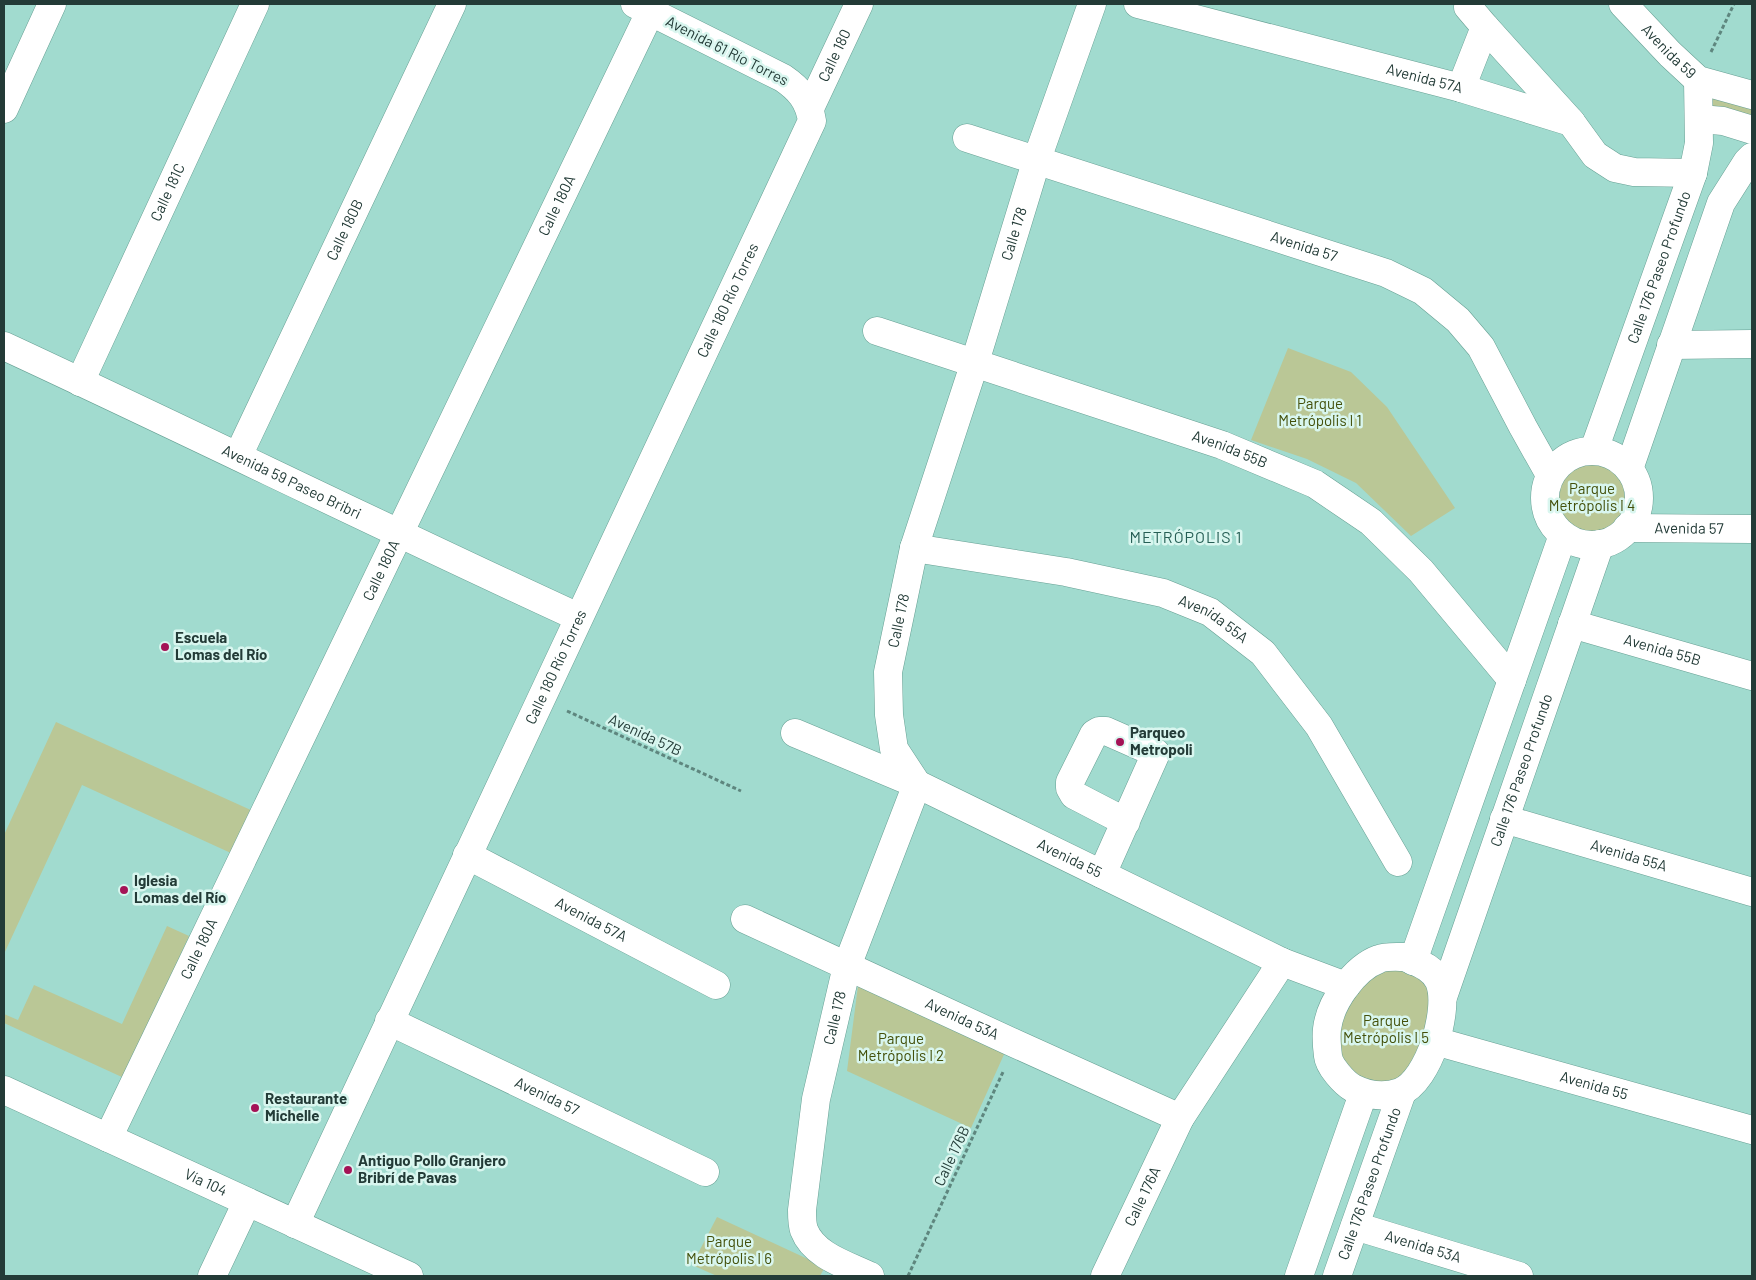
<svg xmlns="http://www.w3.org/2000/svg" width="1756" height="1280" viewBox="0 0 1756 1280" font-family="Barlow,sans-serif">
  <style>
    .green { fill: #bac796 }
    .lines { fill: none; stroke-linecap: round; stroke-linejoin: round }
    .minor-casing { stroke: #67a094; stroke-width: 29 }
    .major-casing { stroke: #67a094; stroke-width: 29 }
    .path { stroke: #5e867e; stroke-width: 3; stroke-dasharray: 4 2.5; stroke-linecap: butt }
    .minor { stroke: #fff; stroke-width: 28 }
    .major { stroke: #fff; stroke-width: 28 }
    .poi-dot { fill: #a41356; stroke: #d9f6ef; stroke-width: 2 }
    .labels { text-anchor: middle; stroke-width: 5; stroke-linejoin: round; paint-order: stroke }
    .street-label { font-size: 15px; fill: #233b37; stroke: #d9f6ef }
    .park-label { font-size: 15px; fill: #43500a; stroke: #d9f6ef }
    .poi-label { font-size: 15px; font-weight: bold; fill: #233b37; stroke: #d9f6ef; text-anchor: start }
    .neighbourhood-label { font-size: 16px; letter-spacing: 1px; fill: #265f55; stroke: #d9f6ef }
  </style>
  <rect width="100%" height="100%" fill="#a1dbcf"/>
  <!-- green -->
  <path class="green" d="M1708,90L1752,102V123L1710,110Z
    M1288,348L1351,372L1387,407L1455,508L1411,536L1356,483L1307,459L1251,440Z
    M1555 498a37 37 0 1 1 74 0a37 37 0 1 1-74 0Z
    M56,722L253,811L233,854L82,785L4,954V835Z
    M167,926L189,936L124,1078L4,1023V1014L18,1020L34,985L122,1024Z
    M1386,969C1414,969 1416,974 1434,994L1417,1067L1383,1086C1376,1084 1359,1080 1354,1076C1345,1068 1341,1055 1340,1044C1338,1011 1356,983 1386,969Z
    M859,978L1006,1050L971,1128L847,1071Z
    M717,1217L825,1267L820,1276H717L692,1265Z"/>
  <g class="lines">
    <!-- minor casing -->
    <g class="minor-casing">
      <g id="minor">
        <path id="s1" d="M1138,4L1461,88L1571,122L1595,155L1615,168L1634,172L1693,173"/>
        <path id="s2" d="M1623,4L1670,54L1698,80L1752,95"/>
        <path d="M1468,7L1485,27"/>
        <path d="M1461,88L1485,27L1571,122"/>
        <path id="s3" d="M810,108L859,4"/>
        <path d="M4,109L52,4"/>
        <path d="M1700,119L1723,121L1752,130"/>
        <path id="s4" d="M967,138L1386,273L1423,291L1458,320L1481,347L1523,427L1550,475"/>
        <path id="s5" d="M877,331L1222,445L1315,484L1371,522L1421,571L1512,680"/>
        <path d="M1671,345L1752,344"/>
        <path id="s6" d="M4,346C196,435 386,529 578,617"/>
        <path id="s7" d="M80,382L255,4"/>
        <path id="s8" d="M1594,450L1693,173L1699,143L1698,80"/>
        <circle cx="1592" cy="498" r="47"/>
        <path id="s9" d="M238,456L452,4"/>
        <path d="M1629,469L1721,203L1747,162L1752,157"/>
        <path id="s10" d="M1627,528L1752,529"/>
        <path id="s11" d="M914,548L1066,572L1163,593L1210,612L1263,653L1319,726L1398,862"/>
        <path id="s12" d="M1572,624L1752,676"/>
        <path id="s13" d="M795,733L917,784L1282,962L1346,986"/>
        <path id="s14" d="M1504,819L1752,892"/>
        <path id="s15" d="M467,855L716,985"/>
        <path d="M1102,874L1156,753L1106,731H1099L1094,734L1070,782V788L1074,795L1126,822"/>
        <path id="s16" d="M745,919L1016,1044L1180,1118"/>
        <path d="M1405,957C1418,963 1432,967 1439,981C1451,1008 1429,1081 1400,1092C1384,1098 1367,1095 1353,1088C1344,1083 1329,1066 1328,1056C1327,1048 1326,1038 1327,1029C1330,1003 1354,968 1379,959C1386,956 1397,957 1405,957Z"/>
        <path d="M1413,961L1563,535"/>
        <path id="s17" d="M1443,997L1600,544"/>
        <path id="s18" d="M389,1021L705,1172"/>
        <path id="s19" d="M1435,1041L1752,1130"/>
        <path id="s20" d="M108,1138L654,4"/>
        <path id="s21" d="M295,1224L812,121C809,100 799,89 783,78L635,4"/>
        <path id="s22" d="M1355,1226L1519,1276"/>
        <path d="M212,1276L247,1202"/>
        <path id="s23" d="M870,1276C847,1265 814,1256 804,1230C802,1224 802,1216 802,1210L816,1099L847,966L917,784L894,749L889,715L888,672L914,548L975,362L1037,159L1092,4"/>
        <path id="s24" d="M1105,1276L1180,1118L1282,962"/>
        <path d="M1299,1276L1363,1094"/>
        <path id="s25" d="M1337,1276L1402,1092"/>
      </g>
    </g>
    <!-- major casing -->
    <g class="major-casing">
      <g id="major">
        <path id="s26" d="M4,1090L409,1276"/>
      </g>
    </g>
    <!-- path -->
    <path class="path" d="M1711,52L1734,4
      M567,711L741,791
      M908,1276L1003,1072"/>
    <!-- minor -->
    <use href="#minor" class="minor"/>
    <!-- major -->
    <use href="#major" class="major"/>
  </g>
  <!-- markers -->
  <g class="poi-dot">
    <circle cx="165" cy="647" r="5"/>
    <circle cx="1120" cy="742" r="5"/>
    <circle cx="124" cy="890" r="5"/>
    <circle cx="255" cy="1108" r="5"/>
    <circle cx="348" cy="1170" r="5"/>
  </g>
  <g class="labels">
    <!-- street labels -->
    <g class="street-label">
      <text transform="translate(727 51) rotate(27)" y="5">Avenida 61 Río Torres</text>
      <text dy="5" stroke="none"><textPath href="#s2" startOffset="66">Avenida 59</textPath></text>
      <text dy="5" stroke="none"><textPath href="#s3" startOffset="58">Calle 180</textPath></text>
      <text dy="5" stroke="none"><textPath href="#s1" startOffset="296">Avenida 57A</textPath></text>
      <text dy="5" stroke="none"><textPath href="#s7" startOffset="209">Calle 181C</textPath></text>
      <text dy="5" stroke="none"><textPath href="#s20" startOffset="1035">Calle 180A</textPath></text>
      <text dy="5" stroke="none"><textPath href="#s9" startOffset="250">Calle 180B</textPath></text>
      <text dy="5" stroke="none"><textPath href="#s23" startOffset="1122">Calle 178</textPath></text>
      <text dy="5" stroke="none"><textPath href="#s4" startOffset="354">Avenida 57</textPath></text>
      <text dy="5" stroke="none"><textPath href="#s8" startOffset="194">Calle 176 Paseo Profundo</textPath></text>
      <text dy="5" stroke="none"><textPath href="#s21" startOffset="1020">Calle 180 Río Torres</textPath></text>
      <text dy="5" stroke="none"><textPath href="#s5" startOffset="372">Avenida 55B</textPath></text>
      <text dy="5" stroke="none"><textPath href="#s6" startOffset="318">Avenida 59 Paseo Bribri</textPath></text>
      <text dy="5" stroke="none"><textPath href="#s10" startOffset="62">Avenida 57</textPath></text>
      <text dy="5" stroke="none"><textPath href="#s20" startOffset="630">Calle 180A</textPath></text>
      <text dy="5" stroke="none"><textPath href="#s23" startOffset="718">Calle 178</textPath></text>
      <text dy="5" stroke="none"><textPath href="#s11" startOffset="310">Avenida 55A</textPath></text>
      <text dy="5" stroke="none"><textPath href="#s12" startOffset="94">Avenida 55B</textPath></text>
      <text dy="5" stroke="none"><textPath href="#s21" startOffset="615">Calle 180 Río Torres</textPath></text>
      <text transform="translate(645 735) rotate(25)" y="5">Avenida 57B</text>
      <text dy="5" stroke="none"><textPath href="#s17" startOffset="240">Calle 176 Paseo Profundo</textPath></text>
      <text dy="5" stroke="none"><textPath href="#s14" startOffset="130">Avenida 55A</textPath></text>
      <text dy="5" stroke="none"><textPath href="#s13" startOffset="302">Avenida 55</textPath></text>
      <text dy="5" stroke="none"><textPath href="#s15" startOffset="140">Avenida 57A</textPath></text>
      <text dy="5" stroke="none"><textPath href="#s20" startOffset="210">Calle 180A</textPath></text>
      <text dy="5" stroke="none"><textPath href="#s23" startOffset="298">Calle 178</textPath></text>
      <text dy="5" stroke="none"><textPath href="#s16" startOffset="239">Avenida 53A</textPath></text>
      <text dy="5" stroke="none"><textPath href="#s19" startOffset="165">Avenida 55</textPath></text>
      <text dy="5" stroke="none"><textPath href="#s18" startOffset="175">Avenida 57</textPath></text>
      <text transform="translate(952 1156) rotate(-65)" y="5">Calle 176B</text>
      <text dy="5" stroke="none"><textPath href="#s26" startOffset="222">Vía 104</textPath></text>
      <text dy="5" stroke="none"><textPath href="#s25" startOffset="98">Calle 176 Paseo Profundo</textPath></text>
      <text dy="5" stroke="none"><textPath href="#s24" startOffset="88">Calle 176A</textPath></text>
      <text dy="5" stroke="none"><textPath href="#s22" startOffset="71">Avenida 53A</textPath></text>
    </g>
    <!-- park labels -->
    <g class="park-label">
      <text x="1320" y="409">Parque<tspan x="1320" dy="17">Metrópolis I 1</tspan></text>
      <text x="1592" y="494">Parque<tspan x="1592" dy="17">Metrópolis I 4</tspan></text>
      <text x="1386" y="1026">Parque<tspan x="1386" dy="17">Metrópolis I 5</tspan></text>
      <text x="901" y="1044">Parque<tspan x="901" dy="17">Metrópolis I 2</tspan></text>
      <text x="729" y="1247">Parque<tspan x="729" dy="17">Metrópolis I 6</tspan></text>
    </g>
    <!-- poi labels -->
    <g class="poi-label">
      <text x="175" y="643">Escuela<tspan x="175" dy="17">Lomas del Río</tspan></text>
      <text x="1130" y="738">Parqueo<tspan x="1130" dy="17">Metropoli</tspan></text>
      <text x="134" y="886">Iglesia<tspan x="134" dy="17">Lomas del Río</tspan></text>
      <text x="265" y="1104">Restaurante<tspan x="265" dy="17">Michelle</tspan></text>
      <text x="358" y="1166">Antiguo Pollo Granjero<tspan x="358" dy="17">Bribrí de Pavas</tspan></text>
    </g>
    <!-- neighbourhood labels -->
    <g class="neighbourhood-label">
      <text x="1186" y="543">METRÓPOLIS 1</text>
    </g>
  </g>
  <!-- border -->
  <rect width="1756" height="1280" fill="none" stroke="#233b37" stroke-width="10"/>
</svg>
